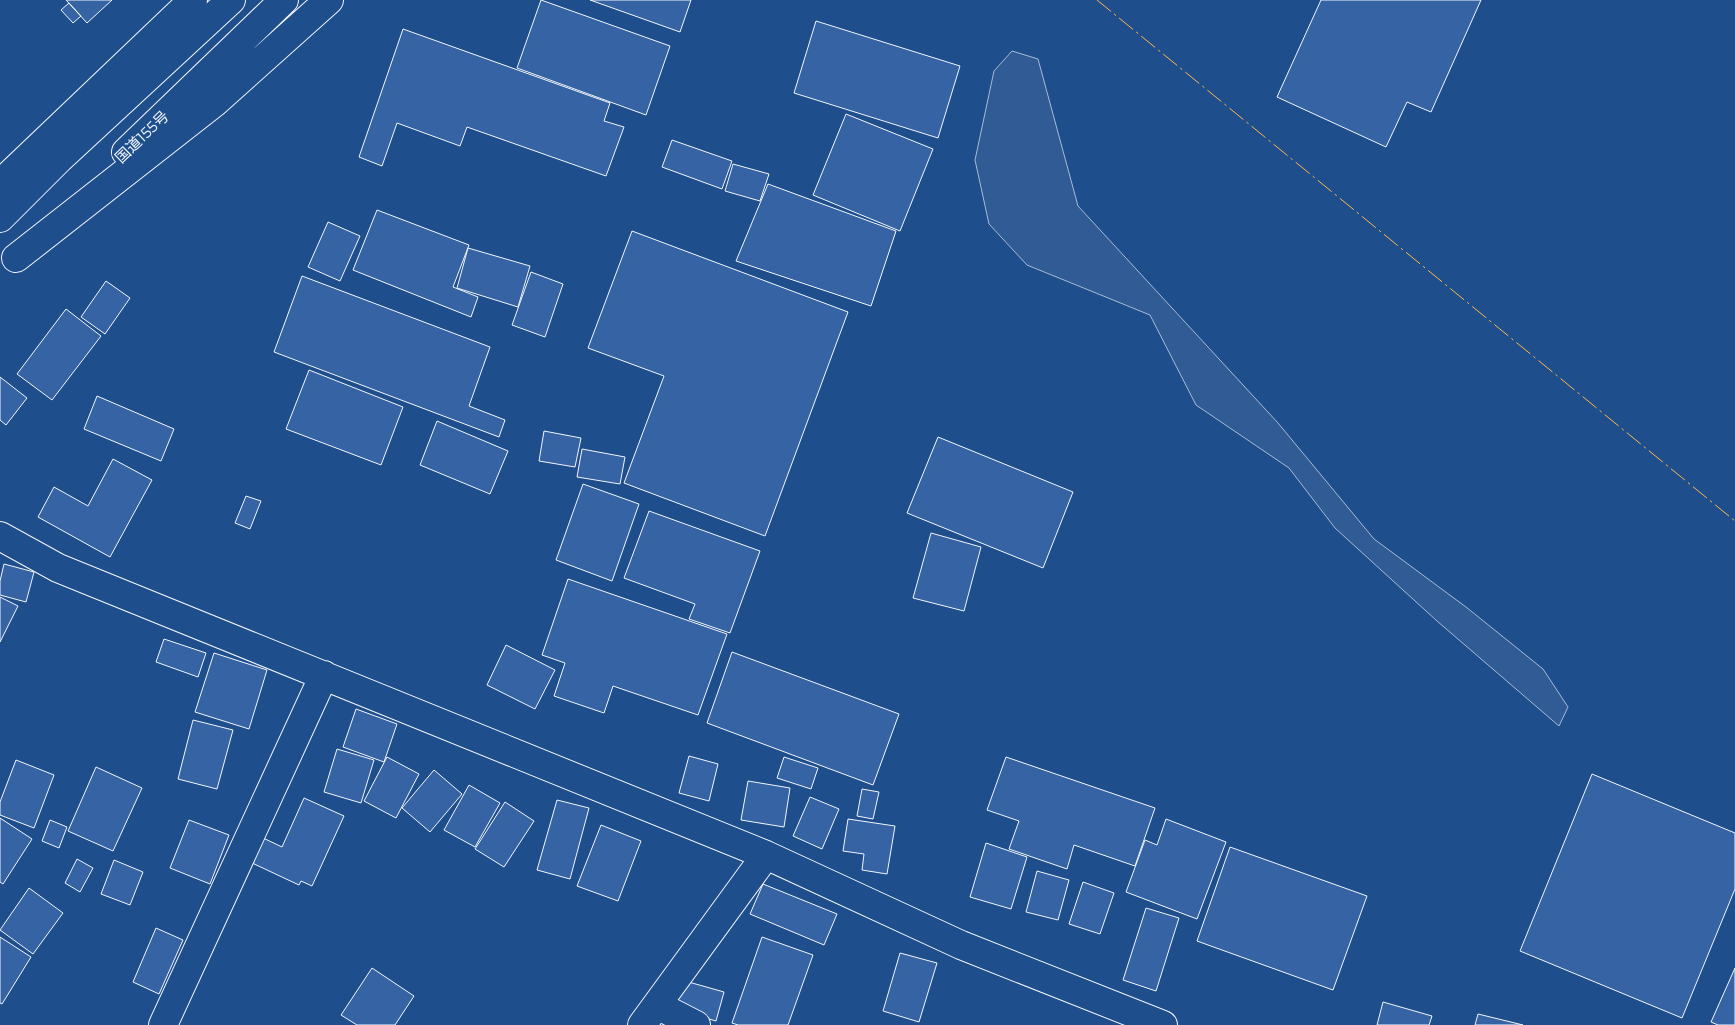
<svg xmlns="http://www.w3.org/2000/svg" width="1735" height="1025" viewBox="0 0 1735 1025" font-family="Montserrat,'Noto Sans JP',sans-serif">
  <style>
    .built { fill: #305b95; stroke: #a8bbd7 }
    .building { fill: #3563a3; stroke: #f2f6ff }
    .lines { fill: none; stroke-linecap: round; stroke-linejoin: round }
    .minor-casing { stroke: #f2f6ff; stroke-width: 30 }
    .highway-casing { stroke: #f2f6ff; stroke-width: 30 }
    .minor { stroke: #1f4e8c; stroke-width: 28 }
    .highway { stroke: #1f4e8c; stroke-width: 28 }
    .power { stroke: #ffb74d; stroke-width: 1; stroke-dasharray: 18 4 2.5 4; stroke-linecap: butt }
    .labels { text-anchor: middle; stroke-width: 4; stroke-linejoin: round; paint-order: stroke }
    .street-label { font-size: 15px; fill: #f2f6ff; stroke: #1f4e8c }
  </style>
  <rect width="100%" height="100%" fill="#1f4e8c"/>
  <!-- built -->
  <path class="built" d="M1012,51L1038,59L1078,206L1278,423L1374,539L1466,607L1543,669L1568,707L1559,726L1437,621L1335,528L1289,468L1196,405L1150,315L1027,265L989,224L975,160L994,71Z"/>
  <!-- building -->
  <path class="building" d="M66,0H112L87,23Z
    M541,0L670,46L646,115L517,68Z
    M590,0H691L680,32Z
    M1321,0H1481L1431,112L1407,102L1386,147L1277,97Z
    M69,3L81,16L73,23L61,10Z
    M816,21L960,66L938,138L794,93Z
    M403,29L610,103L604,121L624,127L606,176L467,127L460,146L397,123L382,166L359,157Z
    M846,114L933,149L900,231L813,195Z
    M672,140L732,161L722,189L662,167Z
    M733,164L769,174L760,201L725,191Z
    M768,184L896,231L871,306L736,261Z
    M377,210L469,245L453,287L478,297L471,317L353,270Z
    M328,222L360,236L340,281L308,267Z
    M632,231L848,312L765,536L624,483L664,376L588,348Z
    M468,248L530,266L518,307L457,288Z
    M531,272L563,284L545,337L512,325Z
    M302,276L490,347L469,406L505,420L499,437L274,352Z
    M106,281L130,298L105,334L81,317Z
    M66,309L101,336L52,400L17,374Z
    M309,370L403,407L381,465L286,429Z
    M0,377L27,398L6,425L0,420Z
    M97,396L174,429L161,461L84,429Z
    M437,421L508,451L490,494L420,465Z
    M544,431L581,438L575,467L539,461Z
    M938,437L1073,492L1043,568L907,513Z
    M582,449L625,457L620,484L577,477Z
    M113,459L152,480L110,557L38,517L54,487L88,506Z
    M583,484L639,504L612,581L556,560Z
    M246,496L261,501L250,529L235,523Z
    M649,511L760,551L730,633L689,619L695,604L624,578Z
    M931,533L981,547L964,611L913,598Z
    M4,564L34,572L26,602L0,595V581Z
    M568,579L727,634L698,715L613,686L604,713L554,696L565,663L542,655Z
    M0,597L18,606L0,642Z
    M164,639L206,653L198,677L156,662Z
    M506,645L555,670L535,709L487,685Z
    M732,652L899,714L873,785L707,723Z
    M214,653L267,670L249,729L195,712Z
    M356,709L397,724L384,762L343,747Z
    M193,720L233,730L217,789L178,779Z
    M337,749L374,760L361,803L324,792Z
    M689,756L718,764L709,801L679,793Z
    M387,757L419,774L396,818L364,801Z
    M784,757L818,768L811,789L777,778Z
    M1006,757L1155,808L1135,866L1074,845L1067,869L1009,849L1019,821L987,810Z
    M16,760L54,775L34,828L0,815V802Z
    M96,767L142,788L113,851L68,831Z
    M434,770L462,794L430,832L402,808Z
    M1592,774L1735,833V889L1682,1018L1520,951Z
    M748,781L790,788L784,827L741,820Z
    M469,785L500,803L475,847L444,830Z
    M862,789L879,792L873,819L857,816Z
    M810,797L839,809L822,849L793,836Z
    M304,798L344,816L312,886L301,881L299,885L250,862L261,837L282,847Z
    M557,800L589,808L570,879L537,870Z
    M505,802L534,821L504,867L475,849Z
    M0,818L32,839L3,884L0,882Z
    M848,819L895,826L887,874L862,870L864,854L843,851Z
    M1166,819L1226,842L1197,919L1126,892L1145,840L1157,845Z
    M50,820L67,827L59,848L42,841Z
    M189,820L229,835L210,884L170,868Z
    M601,825L641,841L618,901L577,886Z
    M986,843L1027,857L1011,909L970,897Z
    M1230,847L1367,896L1333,990L1197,941Z
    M77,859L93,868L80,892L65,883Z
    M114,860L143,872L130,905L101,894Z
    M1037,871L1069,880L1058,920L1026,912Z
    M1083,882L1114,893L1100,934L1069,924Z
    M763,884L837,914L824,945L750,914Z
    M29,888L63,913L33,954L0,930Z
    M1146,908L1179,918L1156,991L1123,980Z
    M156,928L183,940L159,994L133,982Z
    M0,937L31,957L2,1004L0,1003Z
    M762,937L813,955L788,1025H738L732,1023Z
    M900,953L937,963L919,1022L883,1011Z
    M372,968L414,996L395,1025H357L341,1015Z
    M1735,968V1025H1718L1711,1022Z
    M678,979L724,992L716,1021L670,1008Z
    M1383,1002L1432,1016L1429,1025H1377Z
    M1478,1014L1523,1025H1475Z"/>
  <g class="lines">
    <!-- minor casing -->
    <g class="minor-casing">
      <path id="minor" d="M0,536L58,568L766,855L961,945L1163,1025
        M657,1005L696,1025
        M163,1025L324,675
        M642,1025L766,855"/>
    </g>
    <!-- highway casing -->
    <g class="highway-casing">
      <path id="highway" d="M126,152L284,0
        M0,184L193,0
        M0,218L59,159L231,0
        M16,258L214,103L329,0"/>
    </g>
    <!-- minor -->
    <use href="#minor" class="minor"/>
    <!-- highway -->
    <use href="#highway" class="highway"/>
    <!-- power -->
    <path class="power" d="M1097,0L1735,521"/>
  </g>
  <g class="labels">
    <!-- street labels -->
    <g class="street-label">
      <text transform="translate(142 137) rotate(-44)" y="5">国道155号</text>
    </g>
  </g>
</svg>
